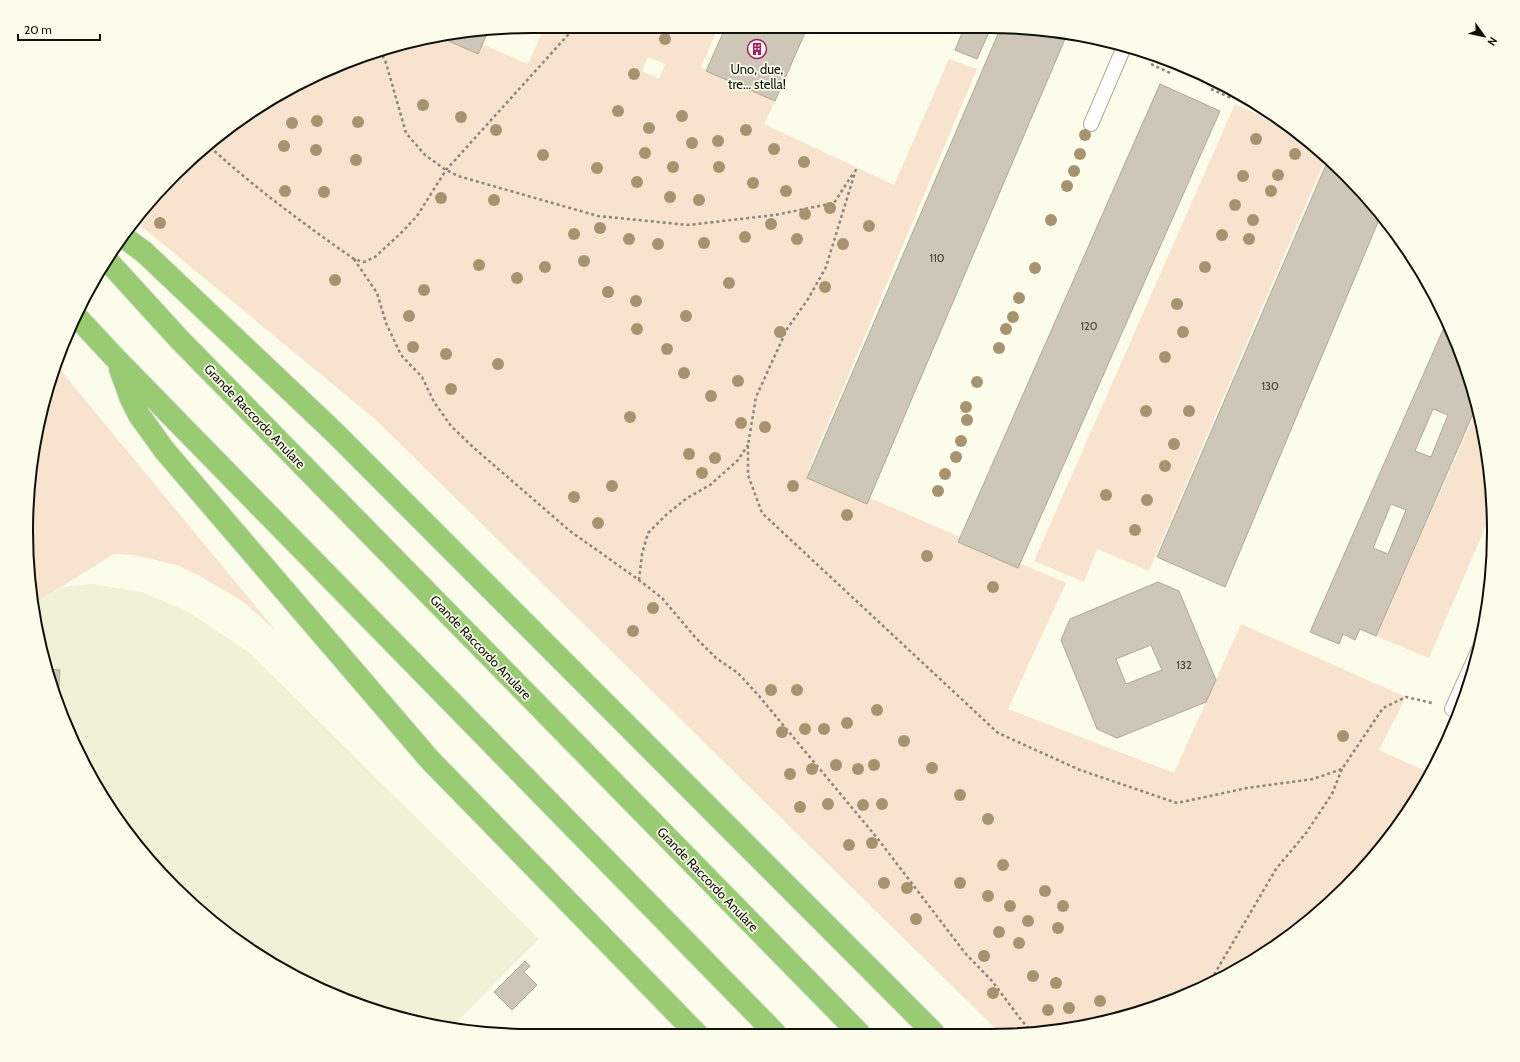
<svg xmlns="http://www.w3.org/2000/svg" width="1520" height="1062" viewBox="0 0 1520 1062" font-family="Cabin,sans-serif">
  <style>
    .built { fill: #f0f2d8 }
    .green { fill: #f8e3cf; fill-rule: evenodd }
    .building { fill: #cec7b7; stroke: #aea797; fill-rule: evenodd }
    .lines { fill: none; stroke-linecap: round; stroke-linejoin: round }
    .service-casing { stroke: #abac9b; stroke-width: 16 }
    .motorway-casing { stroke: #e2e2e2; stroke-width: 24 }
    .path { stroke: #87887b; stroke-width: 2.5; stroke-dasharray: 3 3; stroke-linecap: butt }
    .service { stroke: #fff; stroke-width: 14 }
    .motorway { stroke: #98cb72; stroke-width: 22 }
    .tree { fill: #a8936f }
    .labels { text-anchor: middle; stroke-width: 3.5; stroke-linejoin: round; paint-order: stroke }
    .number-label { font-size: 11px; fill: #403e36 }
    .poi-label { font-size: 13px; fill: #11110b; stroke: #fbfdea }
    .street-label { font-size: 13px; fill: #11110b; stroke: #fbfdea }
    .rim { fill: none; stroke: #11110b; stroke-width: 2 }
  </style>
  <rect width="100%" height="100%" fill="#fbfdea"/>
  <!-- built -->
  <path class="built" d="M91,584L142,592L187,611L250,653L539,939L452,1027L401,1019L308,984L224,932L151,864L78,754L53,693L32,605L62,587Z"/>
  <!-- green -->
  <path class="green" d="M545,26H719L701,67L706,71L775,101L764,124L894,185L949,59L977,69L808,471L1066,583L1008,709L1174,773L1241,624L1406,697L1379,750L1430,773L1390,838L1322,911L1212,984L1120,1019L1055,1032H999L376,420L134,220L151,198L251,111L338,65L400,43L461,35L528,64ZM648,57L665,64L659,79L642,71Z
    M1235,104L1299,133L1326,158L1149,571L1097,549L1084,582L1034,561Z
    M57,366L276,631L242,601L198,575L177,565L134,555L114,554L32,605L30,597V469Z
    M1477,410L1490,465L1491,514L1429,658L1376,636Z"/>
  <!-- building -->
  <path class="building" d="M726,26H808L775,101L706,71Z
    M965,26H980L990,30L977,59L955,50Z
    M1001,27L1048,32L1065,39L867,504L807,478Z
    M488,32L478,54L442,38Z
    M1160,84L1220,111L1018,568L958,542Z
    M1328,160L1369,198L1381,215L1225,587L1157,557Z
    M1446,323L1458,348L1457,350L1459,351L1467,368L1476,407L1376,636L1360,629L1355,640L1343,634L1339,644L1310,632ZM1433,409L1448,415L1431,457L1415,451ZM1391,504L1406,510L1388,554L1373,548Z
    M1158,582L1179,591L1216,680L1206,702L1117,738L1097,729L1061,640L1070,619ZM1151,645L1162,670L1126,684L1116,659Z
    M47,669L60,670L58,696H54L53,693Z
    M525,961L530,966L524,972L537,985L512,1010L494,992Z"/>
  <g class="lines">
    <!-- service casing -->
    <g class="service-casing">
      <path id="service" d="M1091,124L1124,47
        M1452,709L1479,649"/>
    </g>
    <!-- motorway casing -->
    <g class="motorway-casing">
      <path id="motorway" d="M122,236L144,252L334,432L933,1032
        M106,259L179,339L859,1033
        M76,316L117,360L775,1033
        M120,369L131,399L139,415L165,451L430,760L697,1034"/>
    </g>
    <!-- path -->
    <path class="path" d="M1087,36L1102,42
      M380,50L386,63L406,133L425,155L446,170L458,176L598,216L688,225L775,215L834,203L854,172
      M1151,64L1170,73
      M1211,89L1233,99
      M210,147C255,188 304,224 354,259L364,262L375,257L400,234L417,216L446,170L576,26
      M856,169L826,267L808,299L787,329L756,397L748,445V475L762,513L998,733L1080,770L1177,803L1247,788L1313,779L1342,769L1383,708L1406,697L1432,703
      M354,259L377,293L386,323L401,355L422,377L434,402L451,426L474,448L570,531L639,580L662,598L695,637L716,658L738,673L759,696L878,839L965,953L992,981L1022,1021L1032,1032
      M639,580L642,554L648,533L667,514L687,498L710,485L738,460L748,445
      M1208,985L1276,869L1306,833L1332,794L1342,769"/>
    <!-- service -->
    <use href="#service" class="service"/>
    <!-- motorway -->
    <use href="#motorway" class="motorway"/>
  </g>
  <!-- trees -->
  <g class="tree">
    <circle cx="665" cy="39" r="6"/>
    <circle cx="634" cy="74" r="6"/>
    <circle cx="423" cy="105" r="6"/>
    <circle cx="618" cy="111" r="6"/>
    <circle cx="682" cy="116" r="6"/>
    <circle cx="461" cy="117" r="6"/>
    <circle cx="317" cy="121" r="6"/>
    <circle cx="358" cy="122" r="6"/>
    <circle cx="292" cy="123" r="6"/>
    <circle cx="649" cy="128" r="6"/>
    <circle cx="496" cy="130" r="6"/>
    <circle cx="746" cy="130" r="6"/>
    <circle cx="1085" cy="135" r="6"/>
    <circle cx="1256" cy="139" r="6"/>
    <circle cx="718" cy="141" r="6"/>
    <circle cx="692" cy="143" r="6"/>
    <circle cx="284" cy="146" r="6"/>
    <circle cx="774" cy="149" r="6"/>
    <circle cx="316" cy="150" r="6"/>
    <circle cx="645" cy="153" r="6"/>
    <circle cx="1080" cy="154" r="6"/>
    <circle cx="1295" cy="154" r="6"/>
    <circle cx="543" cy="155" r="6"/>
    <circle cx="356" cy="160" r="6"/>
    <circle cx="804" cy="162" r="6"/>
    <circle cx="673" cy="167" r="6"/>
    <circle cx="719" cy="167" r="6"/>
    <circle cx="597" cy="168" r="6"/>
    <circle cx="1074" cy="171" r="6"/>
    <circle cx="1278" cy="175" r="6"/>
    <circle cx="1243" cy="176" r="6"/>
    <circle cx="637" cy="182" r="6"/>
    <circle cx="753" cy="183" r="6"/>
    <circle cx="1067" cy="186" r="6"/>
    <circle cx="285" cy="191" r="6"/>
    <circle cx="786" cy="191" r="6"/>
    <circle cx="1271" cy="191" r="6"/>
    <circle cx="324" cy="192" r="6"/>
    <circle cx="670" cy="197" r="6"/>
    <circle cx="441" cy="198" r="6"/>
    <circle cx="494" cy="200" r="6"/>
    <circle cx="699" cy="200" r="6"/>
    <circle cx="1235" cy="205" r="6"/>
    <circle cx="830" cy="208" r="6"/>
    <circle cx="805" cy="214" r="6"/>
    <circle cx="1051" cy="220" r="6"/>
    <circle cx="1253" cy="220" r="6"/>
    <circle cx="160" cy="223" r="6"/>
    <circle cx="771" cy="224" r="6"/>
    <circle cx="869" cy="226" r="6"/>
    <circle cx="600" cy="228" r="6"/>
    <circle cx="574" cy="234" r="6"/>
    <circle cx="1222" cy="235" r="6"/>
    <circle cx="745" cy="237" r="6"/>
    <circle cx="629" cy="239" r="6"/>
    <circle cx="797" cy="239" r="6"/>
    <circle cx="1249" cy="239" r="6"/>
    <circle cx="704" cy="243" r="6"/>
    <circle cx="658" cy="244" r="6"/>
    <circle cx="843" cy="244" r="6"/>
    <circle cx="584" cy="261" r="6"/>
    <circle cx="479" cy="265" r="6"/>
    <circle cx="545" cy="267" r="6"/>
    <circle cx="1205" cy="267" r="6"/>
    <circle cx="1035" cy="268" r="6"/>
    <circle cx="517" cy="278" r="6"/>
    <circle cx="335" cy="280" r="6"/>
    <circle cx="729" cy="283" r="6"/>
    <circle cx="825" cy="287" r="6"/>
    <circle cx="424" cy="290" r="6"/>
    <circle cx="608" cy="292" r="6"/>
    <circle cx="1019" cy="298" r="6"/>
    <circle cx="636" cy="301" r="6"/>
    <circle cx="1177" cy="304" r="6"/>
    <circle cx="409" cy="316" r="6"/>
    <circle cx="686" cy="316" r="6"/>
    <circle cx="1013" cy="317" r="6"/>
    <circle cx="637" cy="329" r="6"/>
    <circle cx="1006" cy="329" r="6"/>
    <circle cx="780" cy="332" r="6"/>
    <circle cx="1183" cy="332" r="6"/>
    <circle cx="413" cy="347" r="6"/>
    <circle cx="999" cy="348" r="6"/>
    <circle cx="667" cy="349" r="6"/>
    <circle cx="446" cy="354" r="6"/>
    <circle cx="1165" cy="357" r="6"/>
    <circle cx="498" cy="364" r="6"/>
    <circle cx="684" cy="373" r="6"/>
    <circle cx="738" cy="381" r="6"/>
    <circle cx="977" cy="382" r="6"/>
    <circle cx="451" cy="389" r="6"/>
    <circle cx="711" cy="396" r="6"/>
    <circle cx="966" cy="407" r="6"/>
    <circle cx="1146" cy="411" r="6"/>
    <circle cx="1189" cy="411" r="6"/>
    <circle cx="630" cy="417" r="6"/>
    <circle cx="967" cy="420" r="6"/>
    <circle cx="741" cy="423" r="6"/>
    <circle cx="765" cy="427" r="6"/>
    <circle cx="961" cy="441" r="6"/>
    <circle cx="1174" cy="444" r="6"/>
    <circle cx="689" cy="454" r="6"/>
    <circle cx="956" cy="457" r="6"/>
    <circle cx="715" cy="458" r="6"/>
    <circle cx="1165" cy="466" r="6"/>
    <circle cx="702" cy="473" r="6"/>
    <circle cx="945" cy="474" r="6"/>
    <circle cx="612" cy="486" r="6"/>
    <circle cx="793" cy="486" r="6"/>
    <circle cx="938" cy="491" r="6"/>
    <circle cx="1106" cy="495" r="6"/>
    <circle cx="574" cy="497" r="6"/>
    <circle cx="1147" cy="500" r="6"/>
    <circle cx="847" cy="515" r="6"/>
    <circle cx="598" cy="523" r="6"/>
    <circle cx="1135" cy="530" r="6"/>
    <circle cx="927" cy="556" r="6"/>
    <circle cx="993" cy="587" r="6"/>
    <circle cx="653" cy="608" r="6"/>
    <circle cx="633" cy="631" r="6"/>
    <circle cx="771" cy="690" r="6"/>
    <circle cx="797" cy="690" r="6"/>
    <circle cx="877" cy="710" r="6"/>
    <circle cx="847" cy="723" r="6"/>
    <circle cx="805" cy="729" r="6"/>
    <circle cx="824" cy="729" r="6"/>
    <circle cx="782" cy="732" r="6"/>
    <circle cx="1343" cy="736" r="6"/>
    <circle cx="904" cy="741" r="6"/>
    <circle cx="836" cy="765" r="6"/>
    <circle cx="874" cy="765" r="6"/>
    <circle cx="932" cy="768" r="6"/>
    <circle cx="812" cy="769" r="6"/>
    <circle cx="858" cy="769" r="6"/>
    <circle cx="790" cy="774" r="6"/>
    <circle cx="960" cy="795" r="6"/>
    <circle cx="828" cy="804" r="6"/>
    <circle cx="882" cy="804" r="6"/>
    <circle cx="863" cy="805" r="6"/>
    <circle cx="800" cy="807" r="6"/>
    <circle cx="988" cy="819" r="6"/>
    <circle cx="872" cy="843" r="6"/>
    <circle cx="849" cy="845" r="6"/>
    <circle cx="1003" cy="865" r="6"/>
    <circle cx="884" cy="883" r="6"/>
    <circle cx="960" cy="883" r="6"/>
    <circle cx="907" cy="888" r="6"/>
    <circle cx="1045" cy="891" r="6"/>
    <circle cx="988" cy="896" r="6"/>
    <circle cx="1010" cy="906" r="6"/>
    <circle cx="1063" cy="906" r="6"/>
    <circle cx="916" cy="919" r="6"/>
    <circle cx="1028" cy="921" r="6"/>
    <circle cx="1058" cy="928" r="6"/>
    <circle cx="999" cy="932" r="6"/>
    <circle cx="1019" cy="943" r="6"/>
    <circle cx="984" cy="956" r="6"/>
    <circle cx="1033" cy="976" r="6"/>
    <circle cx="1056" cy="983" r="6"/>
    <circle cx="993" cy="993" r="6"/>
    <circle cx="1100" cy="1001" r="6"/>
    <circle cx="1069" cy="1008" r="6"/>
    <circle cx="1048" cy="1010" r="6"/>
  </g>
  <!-- icons -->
  <defs>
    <g id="building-ring" transform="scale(1)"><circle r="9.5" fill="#fbfdea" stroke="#a41b63" stroke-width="1.5"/><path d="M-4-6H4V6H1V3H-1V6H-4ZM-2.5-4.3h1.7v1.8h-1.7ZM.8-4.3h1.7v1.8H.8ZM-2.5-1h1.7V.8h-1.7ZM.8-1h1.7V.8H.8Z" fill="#a41b63"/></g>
  </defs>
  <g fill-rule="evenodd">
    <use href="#building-ring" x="757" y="49"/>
  </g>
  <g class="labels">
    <!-- number labels -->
    <g class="number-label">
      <text x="937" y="262">110</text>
      <text x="1089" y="330">120</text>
      <text x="1270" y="390">130</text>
      <text x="1184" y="669">132</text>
    </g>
    <!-- poi labels -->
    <g class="poi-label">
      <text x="757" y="74">Uno, due,<tspan x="757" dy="15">tre... stella!</tspan></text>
    </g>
    <!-- street labels -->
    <g class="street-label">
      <text transform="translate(255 416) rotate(46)" y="5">Grande Raccordo Anulare</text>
      <text transform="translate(481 647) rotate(46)" y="5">Grande Raccordo Anulare</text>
      <text transform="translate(708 879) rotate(46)" y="5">Grande Raccordo Anulare</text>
    </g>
  </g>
  <!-- crop -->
  <path d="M0 0H1520V1062H0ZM531 33H989A498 498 0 0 1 1487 531V531A498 498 0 0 1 989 1029H531A498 498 0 0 1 33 531V531A498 498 0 0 1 531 33Z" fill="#fbfdea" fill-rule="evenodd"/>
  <path class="rim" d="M531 33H989A498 498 0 0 1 1487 531V531A498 498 0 0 1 989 1029H531A498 498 0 0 1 33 531V531A498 498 0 0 1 531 33Z"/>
  <!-- north arrow -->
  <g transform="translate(1484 36) rotate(123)" stroke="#fbfdea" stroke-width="3" paint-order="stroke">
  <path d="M0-3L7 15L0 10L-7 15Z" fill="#11110b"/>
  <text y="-6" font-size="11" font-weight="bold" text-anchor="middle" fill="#11110b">N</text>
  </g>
  <!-- scale -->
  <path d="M18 34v6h82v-6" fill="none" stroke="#11110b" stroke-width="2"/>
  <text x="24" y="34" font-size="12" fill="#11110b" stroke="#fbfdea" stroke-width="3" paint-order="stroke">20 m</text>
</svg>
